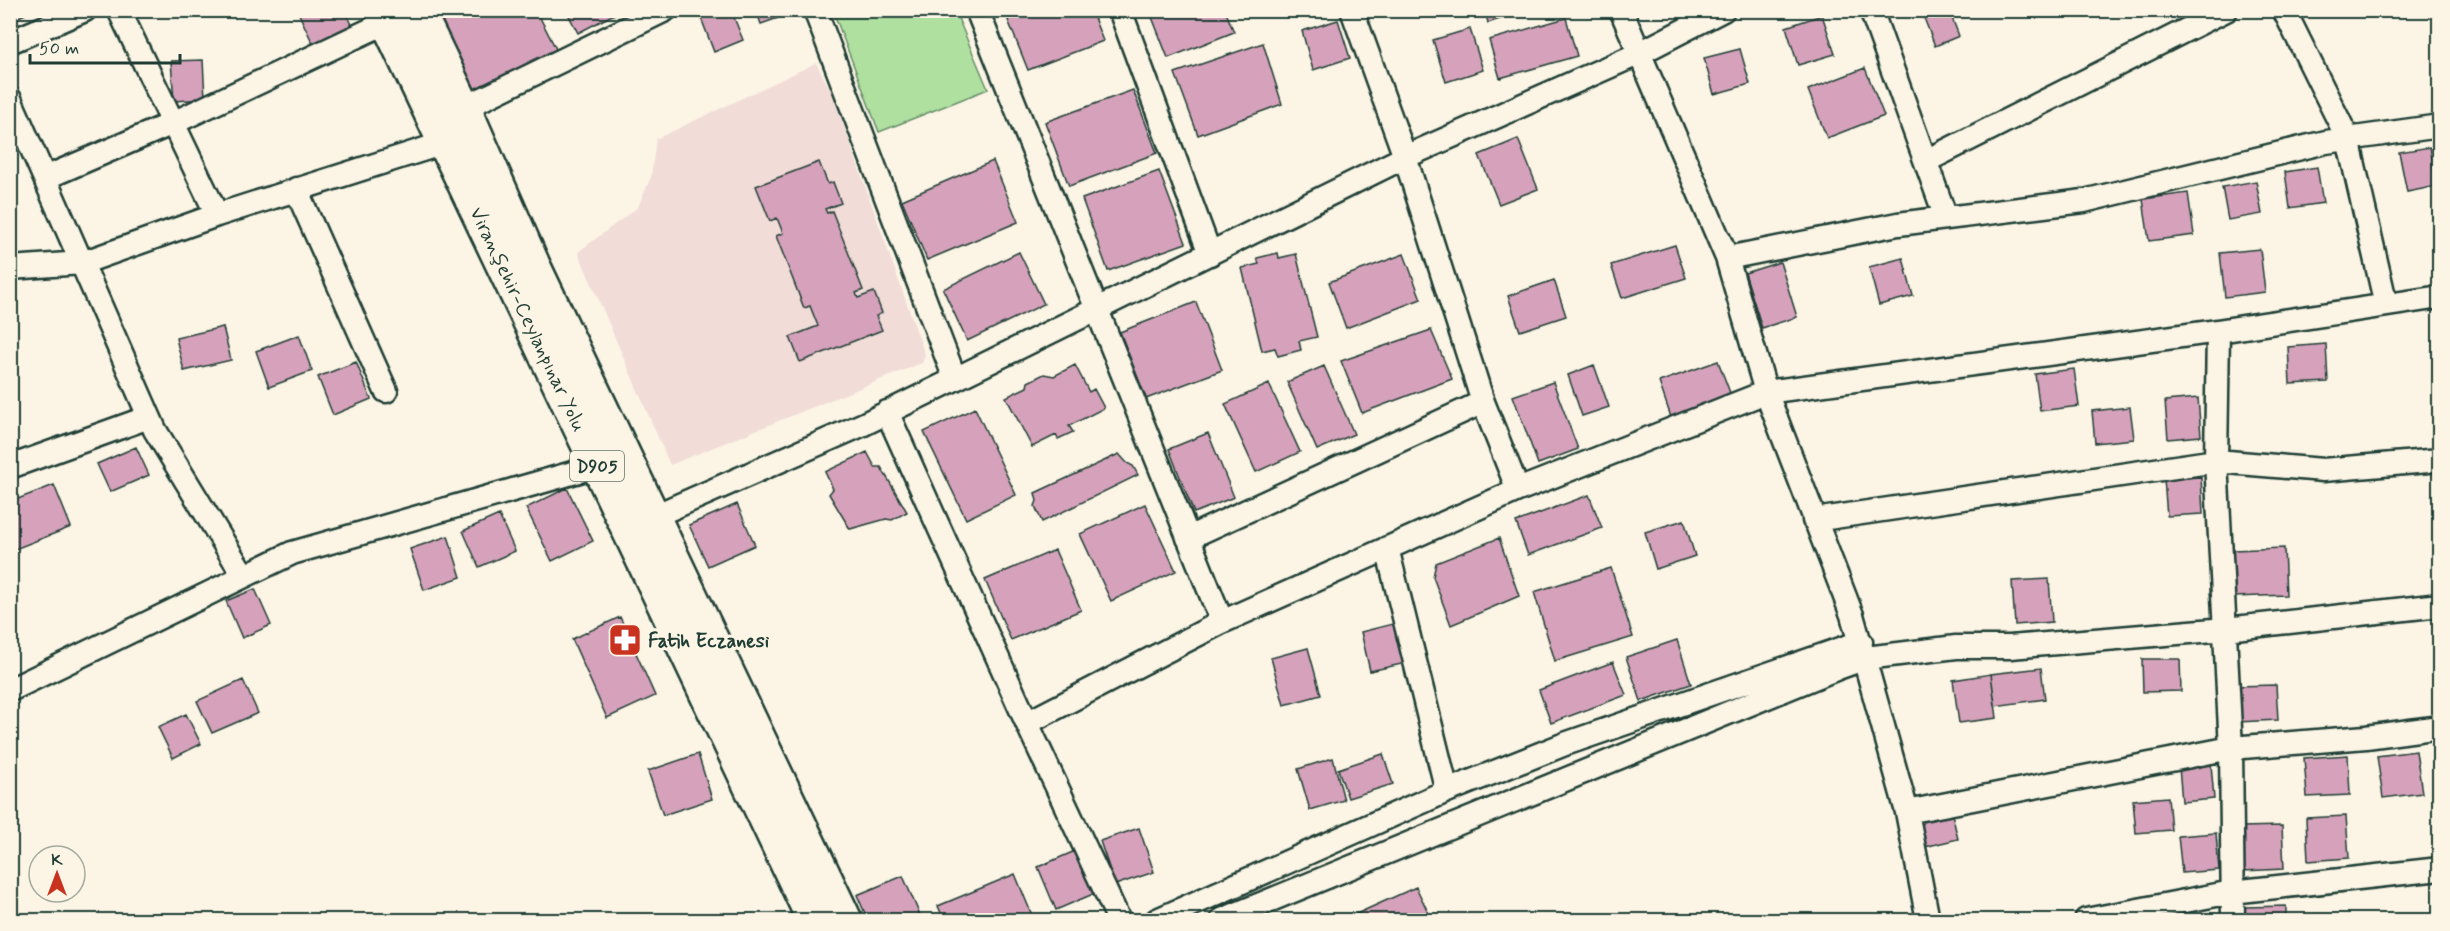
<svg xmlns="http://www.w3.org/2000/svg" width="2450" height="931" viewBox="0 0 2450 931" font-family="Mynerve,sans-serif">
  <style>
    .built { fill: #f1dcd8 }
    .green { fill: #afe0a0; stroke: #678e6a; stroke-width: 1.5 }
    .building { fill: #d6a2bb; stroke: #1f3d34; stroke-width: 1.5 }
    .lines { fill: none; stroke-linecap: round; stroke-linejoin: round }
    .minor-casing { stroke: #1f3d34; stroke-width: 27 }
    .primary-casing { stroke: #1f3d34; stroke-width: 38 }
    .minor { stroke: #fcf5e5; stroke-width: 22 }
    .primary { stroke: #fcf5e5; stroke-width: 33 }
    .labels { text-anchor: middle; stroke-width: 6; stroke-linejoin: round; paint-order: stroke }
    .shield { fill: #fcf5e5; stroke: #617469; stroke-width: 1.5 }
    .shield-label { font-size: 18px; font-weight: bold; fill: #1f3d34 }
    .street-label { font-size: 20px; fill: #1f3d34; stroke: #fcf5e5 }
    .poi-label { font-size: 20px; font-weight: bold; fill: #1f3d34; stroke: #fcf5e5; text-anchor: start }
  </style>
  <rect width="100%" height="100%" fill="#fcf5e5"/>
  <filter id="ink" filterUnits="userSpaceOnUse"><feTurbulence type="fractalNoise" baseFrequency=".0167" numOctaves="2"/><feDisplacementMap in="SourceGraphic" scale="12" xChannelSelector="R" yChannelSelector="G"/><feConvolveMatrix kernelMatrix="1 2 1 2 8 2 1 2 1" color-interpolation-filters="sRGB"/></filter>
  <g filter="url(#ink)">
    <!-- built -->
    <path class="built" d="M816,63L833,95L925,355L922,363L670,465L578,252L638,207L651,177L656,139Z"/>
    <!-- green -->
    <path class="green" d="M833,11H955L988,89L879,132Z"/>
    <!-- building -->
    <path class="building" d="M10,10H34L10,21Z
      M297,10H345L354,29L315,48Z
      M440,10H536L557,51L471,93L435,13Z
      M566,10H622L578,33Z
      M698,10H731L743,40L714,52Z
      M756,10H794L795,12L761,24Z
      M1004,10H1091L1103,41L1028,70Z
      M1155,10H1225L1234,32L1168,58L1150,12Z
      M1485,10H1527L1488,23Z
      M1942,10H1949L1959,36L1935,46L1924,18Z
      M1822,15L1835,54L1798,65L1786,27Z
      M1566,18L1577,56L1500,78L1489,40Z
      M1338,20L1350,58L1313,70L1302,31Z
      M1470,29L1483,70L1446,82L1433,40Z
      M1263,43L1282,104L1198,135L1175,73Z
      M1740,49L1750,84L1714,94L1704,58Z
      M203,60L205,99L174,101L171,61Z
      M1865,68L1884,116L1827,138L1808,90Z
      M1133,90L1157,153L1069,186L1045,122Z
      M1518,139L1538,189L1499,204L1479,155Z
      M2430,147L2437,186L2407,192L2399,152Z
      M993,161L1018,222L927,260L902,200Z
      M819,162L828,184L833,182L841,203L825,209L827,213L832,211L863,290L856,293L858,298L874,292L882,313L876,316L882,330L800,362L790,337L818,326L810,306L804,308L776,236L783,233L777,218L770,221L756,186Z
      M2317,167L2323,203L2290,208L2285,172Z
      M1159,171L1186,243L1108,271L1082,199Z
      M2256,181L2262,214L2228,220L2222,187Z
      M2188,193L2194,235L2149,241L2143,199Z
      M1675,245L1686,278L1622,298L1611,265Z
      M2260,249L2265,292L2225,297L2220,253Z
      M1019,252L1044,304L967,341L943,289Z
      M1278,253L1279,258L1296,254L1317,337L1299,341L1301,350L1278,356L1275,348L1262,351L1242,268L1259,264L1257,258Z
      M1404,254L1421,299L1346,328L1329,282Z
      M1903,258L1913,296L1879,305L1869,267Z
      M1780,262L1797,317L1762,328L1745,273Z
      M1554,280L1566,316L1520,331L1508,296Z
      M1196,302L1222,370L1146,399L1120,332Z
      M223,327L231,360L184,371L176,338Z
      M1431,330L1452,379L1362,413L1341,361Z
      M299,335L312,371L269,387L256,351Z
      M2326,344L2328,382L2290,384L2288,347Z
      M1718,361L1732,398L1672,420L1659,382Z
      M356,362L371,399L333,415L318,377Z
      M1075,365L1089,392L1094,389L1104,408L1069,426L1073,432L1058,439L1056,435L1032,447L1006,397L1027,387L1028,382L1044,374L1054,376Z
      M1594,365L1609,407L1582,416L1568,375Z
      M1324,366L1354,434L1317,450L1287,382Z
      M2074,369L2079,406L2040,411L2035,374Z
      M1553,382L1578,449L1538,464L1513,396Z
      M1269,384L1300,452L1256,472L1225,404Z
      M2198,398L2201,436L2168,439L2165,401Z
      M2130,407L2134,439L2095,443L2092,411Z
      M975,408L1016,495L966,519L924,432Z
      M1208,433L1234,497L1194,513L1169,449Z
      M136,447L149,475L110,492L97,464Z
      M867,452L875,467H881L907,512L892,520L886,519L850,529L829,494L833,489L825,472Z
      M1119,454L1127,463L1133,466L1138,475L1042,522L1035,506L1037,501L1035,493Z
      M2201,477L2203,514L2167,516L2164,479Z
      M54,485L71,527L10,551V502Z
      M567,488L593,541L552,561L526,508Z
      M1589,495L1602,528L1528,555L1516,522Z
      M737,504L755,545L708,566L689,525Z
      M1145,504L1176,571L1111,601L1080,534Z
      M499,515L515,551L479,567L463,531Z
      M1684,520L1695,556L1656,569L1645,532Z
      M448,536L461,577L424,590L410,549Z
      M1499,538L1519,596L1451,625L1433,577L1436,563Z
      M2284,548L2286,595L2235,597L2232,550Z
      M1055,550L1081,610L1011,640L985,580Z
      M1611,568L1633,637L1555,661L1534,592Z
      M2049,579L2052,622L2015,625L2012,581Z
      M255,589L271,625L242,638L226,601Z
      M620,617L655,696L607,718L572,639Z
      M1397,623L1406,663L1370,671L1361,632Z
      M1677,640L1691,684L1641,701L1626,657Z
      M1308,648L1321,695L1284,705L1271,658Z
      M2142,659H2180L2181,691L2143,692Z
      M1613,662L1626,695L1551,723L1539,690Z
      M2041,668L2045,699L1995,706L1991,674Z
      M1991,674L1997,718L1959,723L1953,680Z
      M243,680L258,713L212,733L197,701Z
      M2276,685L2278,720L2237,722L2235,686Z
      M186,714L201,744L173,758L158,727Z
      M2416,751L2422,793L2383,798L2377,756Z
      M698,754L712,799L663,815L648,771Z
      M1383,754L1393,784L1348,798L1338,769Z
      M2348,755L2350,795L2307,797L2304,758Z
      M1333,758L1344,800L1310,810L1298,769Z
      M2211,764L2214,799L2182,802L2179,767Z
      M2168,797L2171,830L2136,833L2133,800Z
      M1952,814L1958,839L1924,847L1918,822Z
      M2346,816L2349,858L2308,861L2306,818Z
      M2282,826L2284,869L2243,871L2241,827Z
      M1139,828L1154,872L1115,885L1100,841Z
      M2216,833L2219,870L2182,873L2178,836Z
      M1075,851L1093,894L1056,910L1038,867Z
      M1015,874L1034,920H944L938,906Z
      M903,876L922,920H868L857,895Z
      M1416,887L1432,920H1343Z
      M2286,906V920H2245V907Z
      M2170,916V920H2142Z"/>
    <g class="lines">
      <!-- minor casing -->
      <g class="minor-casing">
        <path id="minor" d="M119,10L217,215
          M815,10L955,379
          M977,10L1222,622
          M1120,10L1210,254
          M1352,10L1405,157L1483,402L1518,490
          M1621,10L1727,258L1766,392L1852,615L1907,812L1928,920
          M1871,10L1946,218
          M2284,10L2348,139L2386,305
          M10,42L85,10
          M10,99L155,430L244,576
          M464,108L665,10
          M1926,161L2226,10
          M45,178L173,123L387,22
          M296,189L386,391
          M1727,258L1898,224L2084,201L2326,142L2440,126
          M10,268L82,263L217,215L444,143
          M2218,331L2216,461L2231,748L2233,920
          M887,412L1027,723L1119,920
          M10,467L149,417
          M652,517L864,424L1405,157L1638,54L1723,10
          M1814,520L2216,461L2323,470L2440,460
          M1188,538L1483,402
          M1387,548L1447,791
          M10,690L292,553L597,466
          M1027,723L1222,622L1518,490L1766,392L2218,331L2440,297
          M1907,812L2231,748L2366,737L2440,727
          M1157,920L1447,791L1565,744L1861,642
          M1222,920L1838,668L1866,658L1956,647H2010L2226,629L2440,605
          M2086,920L2232,892L2440,869"/>
      </g>
      <!-- primary casing -->
      <g class="primary-casing">
        <g id="primary">
          <path id="s1" d="M382,10L814,920"/>
          <path d="M417,10L464,108L533,265L845,920"/>
        </g>
      </g>
      <!-- minor -->
      <use href="#minor" class="minor"/>
      <!-- primary -->
      <use href="#primary" class="primary"/>
    </g>
  </g>
  <!-- icons -->
  <defs>
    <g id="pharmacy-square" transform="scale(1.725)"><rect x="-9" y="-9" width="18" height="18" rx="4" fill="#c8321e" stroke="#fcf5e5"/><path d="M-2-6h4v4h4v4h-4v4h-4v-4h-4v-4h4Z" fill="#fff"/></g>
  </defs>
  <g fill-rule="evenodd">
    <use href="#pharmacy-square" x="625" y="640"/>
  </g>
  <g class="labels">
    <!-- shield labels -->
    <rect class="shield" x="570" y="451" width="54" height="30" rx="4.5"/>
    <g class="shield-label">
      <text x="597" y="472">D905</text>
    </g>
    <!-- street labels -->
    <g class="street-label">
      <text dy="7" stroke="none"><textPath href="#s1" startOffset="342">Viranşehir-Ceylanpınar Yolu</textPath></text>
    </g>
    <!-- poi labels -->
    <g class="poi-label">
      <text x="648" y="647">Fatih Eczanesi</text>
    </g>
  </g>
  <!-- margin -->
  <rect width="2450" height="931" fill="none" stroke="#fcf5e5" stroke-width="36"/>
  <rect x="18" y="18" width="2414" height="895" fill="none" stroke="#1f3d34" stroke-width="2" filter="url(#ink)"/>
  <!-- north arrow -->
  <g transform="translate(57 874)"><circle r="28" fill="#fcf5e5" stroke="#a4ab9e" stroke-width="1.5"/>
  <path d="M0-4.5L10 22L0 15L-10 22Z" fill="#c8321e"/>
  <text y="-9" font-size="16" font-weight="bold" text-anchor="middle" fill="#1f3d34">K</text>
  </g>
  <!-- scale -->
  <path d="M30 54v9h150v-9" fill="none" stroke="#1f3d34" stroke-width="3"/>
  <text x="39" y="54" font-size="18" fill="#1f3d34" stroke="#fcf5e5" stroke-width="4.5" paint-order="stroke">50 m</text>
</svg>
